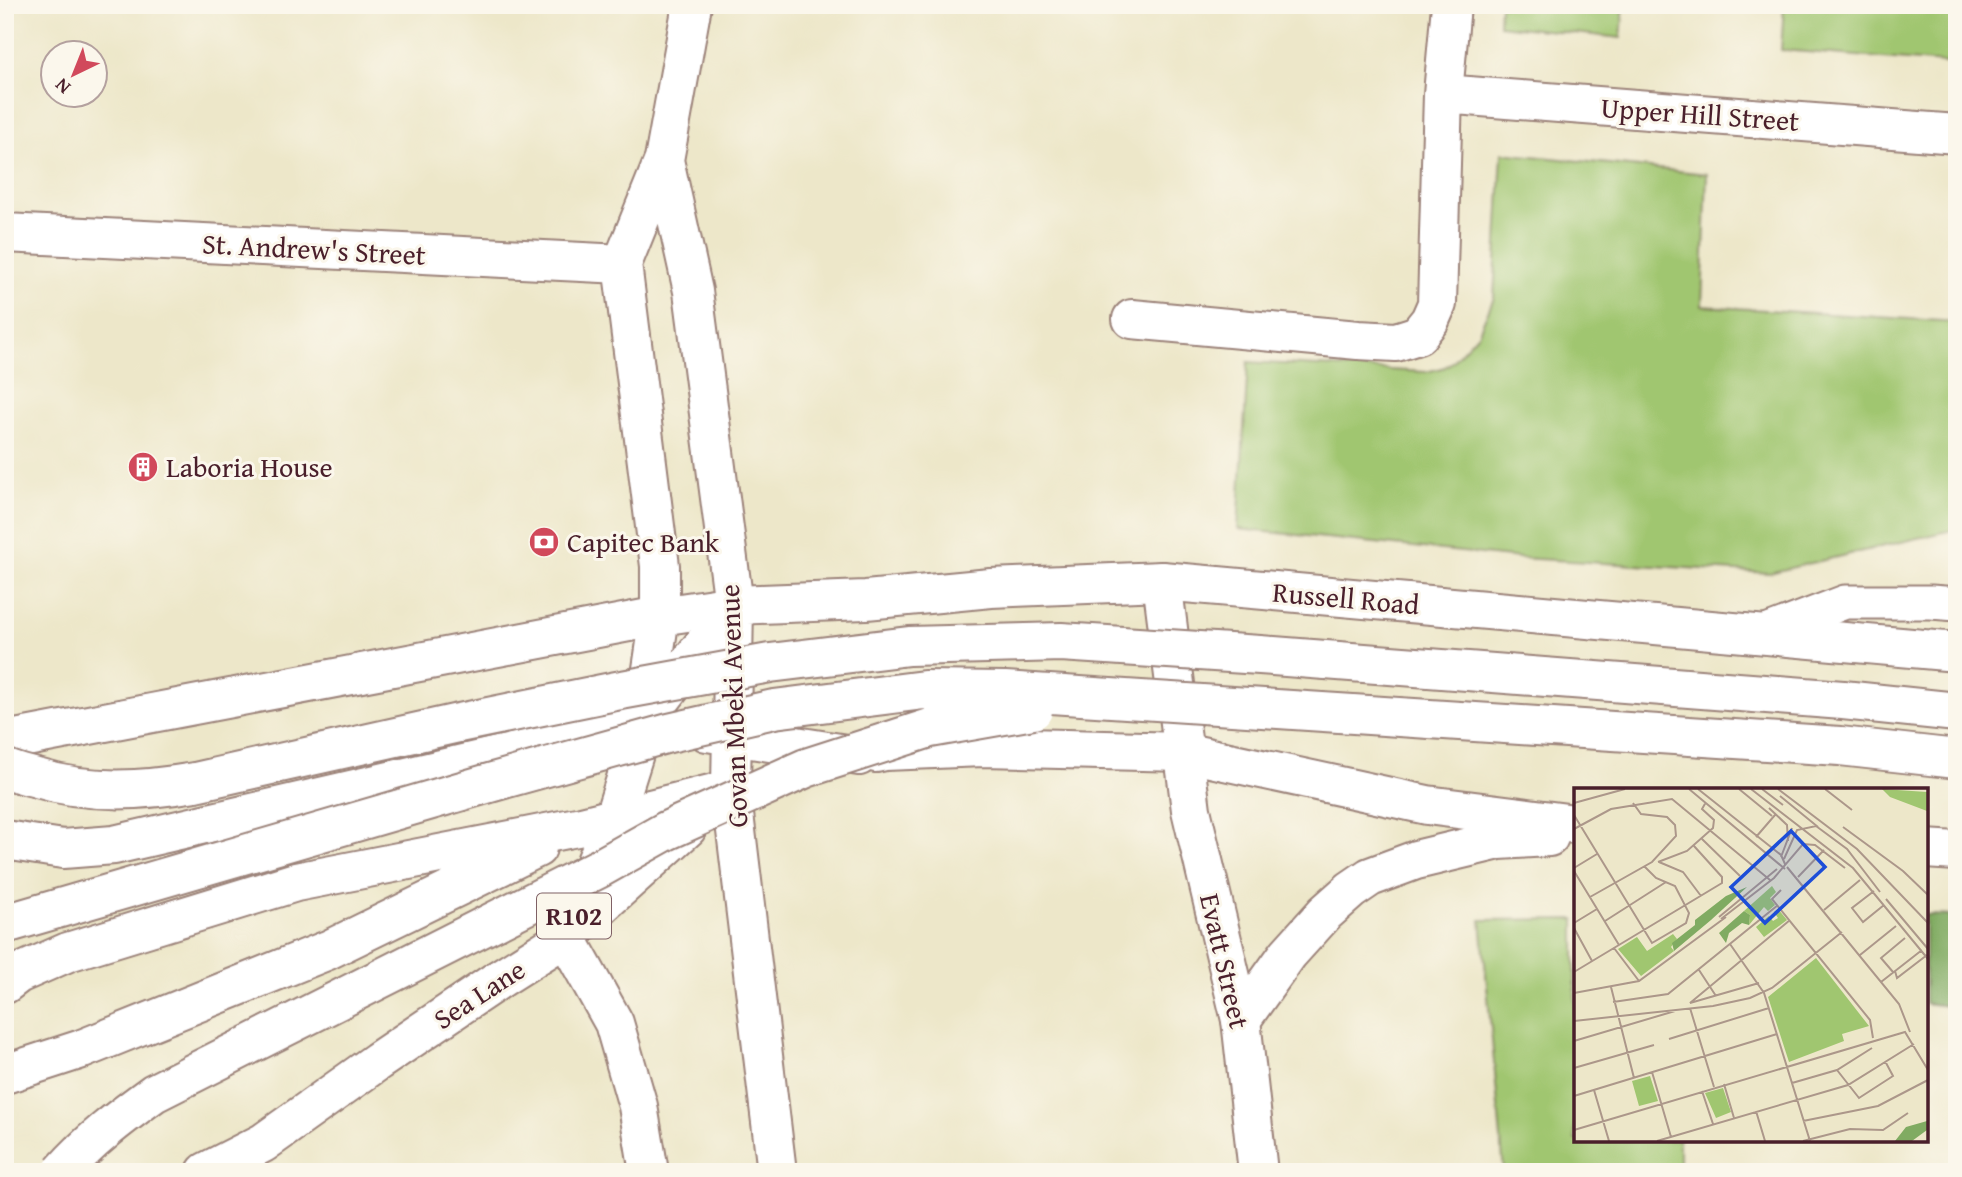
<svg xmlns="http://www.w3.org/2000/svg" width="1962" height="1177" viewBox="0 0 1962 1177" font-family="'Gentium Book Plus',serif">
  <style>
    .green { fill: #a0c670; stroke: #75724e; stroke-width: 2 }
    .forest { fill: #80ab62; stroke: #656546; stroke-width: 2 }
    .lines { fill: none; stroke-linecap: round; stroke-linejoin: round }
    .service-casing { stroke: #9c837a; stroke-width: 37 }
    .minor-casing { stroke: #9c837a; stroke-width: 42 }
    .tertiary-casing { stroke: #9c837a; stroke-width: 42 }
    .primary-casing { stroke: #9c837a; stroke-width: 42 }
    .motorway-casing { stroke: #9c837a; stroke-width: 42 }
    .service { stroke: #fff; stroke-width: 33 }
    .minor { stroke: #fff; stroke-width: 38 }
    .tertiary { stroke: #fff; stroke-width: 38 }
    .primary { stroke: #fff; stroke-width: 38 }
    .motorway { stroke: #fff; stroke-width: 38 }
    .motorway-bridge-casing { stroke: #9c837a; stroke-width: 42; stroke-linecap: butt }
    .motorway-bridge { stroke: #fff; stroke-width: 38 }
    .labels { text-anchor: middle; stroke-width: 6; stroke-linejoin: round; paint-order: stroke }
    .shield { fill: #fbf7ec; stroke: #7f6065; stroke-width: 2 }
    .shield-label { font-size: 26px; font-weight: bold; fill: #4a1f2b }
    .street-label { font-size: 28px; fill: #4a1f2b; stroke: #fbf7ec }
    .poi-label { font-size: 28px; fill: #4a1f2b; stroke: #fbf7ec; text-anchor: start }
    .inset-road { fill: none; stroke: #ac978a; stroke-width: 2 }
    .view { fill: #1d4ed8; fill-opacity: 0.15; stroke: #1d4ed8; stroke-width: 3.5 }
    .inset-edge { fill: none; stroke: #4a1f2b; stroke-width: 3.5 }
  </style>
  <rect width="100%" height="100%" fill="#fbf7ec"/>
  <filter id="ink" filterUnits="userSpaceOnUse"><feTurbulence type="fractalNoise" baseFrequency=".0143" numOctaves="2"/><feDisplacementMap in="SourceGraphic" scale="14" xChannelSelector="R" yChannelSelector="G"/><feConvolveMatrix kernelMatrix="1 2 1 2 8 2 1 2 1" color-interpolation-filters="sRGB"/></filter>
  <filter id="wash" filterUnits="userSpaceOnUse"><feTurbulence type="fractalNoise" baseFrequency=".00686" numOctaves="4" result="noise"/><feDisplacementMap in="SourceGraphic" scale="28" xChannelSelector="R" yChannelSelector="G"/><feGaussianBlur stdDeviation="1.57" result="paint"/><feColorMatrix in="noise" values="0 0 0 0 0 0 0 0 0 0 0 0 0 0 0 0 0 1.4 0 .05"/><feComposite in="paint" operator="in"/></filter>
  <g filter="url(#wash)">
    <rect width="100%" height="100%" fill="#ede7c9"/>
    <!-- green -->
    <path class="green" d="M1500,5H1624L1621,38L1499,25Z
      M1784,5H1957V64L1781,50Z
      M1502,153L1707,174L1702,306L1957,322V529L1769,573L1520,558L1238,529L1248,362L1426,372L1445,367L1452,362L1478,334L1494,298Z
      M1575,919V1140H1679V1172H1504L1481,920Z"/>
    <!-- forest -->
    <path class="forest" d="M1925,915L1957,916V1007L1925,1003Z"/>
  </g>
  <g filter="url(#ink)">
    <g class="lines">
      <!-- service casing -->
      <g class="service-casing">
        <path id="service" d="M1761,634L1845,602H1931L1957,604"/>
      </g>
      <!-- minor casing -->
      <g class="minor-casing">
        <path id="minor" d="M1443,94L1957,134
          M664,160L693,291L734,605
          M5,233L622,264
          M1132,319L1358,340L1396,342L1418,335L1430,320L1437,304L1443,94L1451,5
          M1162,581L1191,810L1241,1020L1258,1172
          M660,616V566L622,264L664,160L692,5"/>
      </g>
      <!-- tertiary casing -->
      <g class="tertiary-casing">
        <path id="tertiary" d="M206,1172L263,1143L378,1061L501,978L566,937L687,828"/>
      </g>
      <!-- primary casing -->
      <g class="primary-casing">
        <path id="primary" d="M734,605L731,789L777,1172
          M707,732L859,756
          M5,741L660,616L734,605L866,600L991,588L1162,581L1957,652
          M876,753L885,751L983,747L1183,752L1427,805L1575,824
          M1925,849L1957,851
          M1241,1020L1288,954L1325,913L1351,890L1370,877L1416,860L1499,840L1549,837
          M649,1172L638,1106L614,1023L566,937L614,817L644,722L660,616"/>
      </g>
      <!-- motorway casing -->
      <g class="motorway-casing">
        <path id="motorway" d="M1843,700L1957,712
          M1840,746L1957,759
          M5,840L63,849L114,845L644,722L734,605
          M5,984L18,974L68,952L296,882L582,826L731,789
          M5,1074L82,1049L328,950L537,848"/>
      </g>
      <!-- service -->
      <use href="#service" class="service"/>
      <!-- minor -->
      <use href="#minor" class="minor"/>
      <!-- tertiary -->
      <use href="#tertiary" class="tertiary"/>
      <!-- primary -->
      <use href="#primary" class="primary"/>
      <!-- motorway -->
      <use href="#motorway" class="motorway"/>
      <!-- motorway-bridge casing -->
      <g class="motorway-bridge-casing">
        <path id="motorway-bridge" d="M5,768C15,773 26,775 37,778C89,794 142,791 195,782L454,724L616,691L770,663L909,646L1061,642L1260,655L1843,700
          M5,924L493,782L669,733L774,709L924,690L1005,691L1840,746
          M62,1172C89,1141 121,1117 154,1093L600,868L666,831L806,768L930,728L1033,710"/>
      </g>
      <!-- motorway-bridge -->
      <use href="#motorway-bridge" class="motorway-bridge"/>
    </g>
  </g>
  <!-- icons -->
  <defs>
    <g id="building-disc" transform="scale(1.575)"><circle r="9.5" fill="#d1495b" stroke="#fbf7ec"/><path d="M-4-6H4V6H1V3H-1V6H-4ZM-2.5-4.3h1.7v1.8h-1.7ZM.8-4.3h1.7v1.8H.8ZM-2.5-1h1.7V.8h-1.7ZM.8-1h1.7V.8H.8Z" fill="#fff"/></g>
    <g id="bank-disc" transform="scale(1.575)"><circle r="9.5" fill="#d1495b" stroke="#fbf7ec"/><path d="M-6-4H6V4H-6ZM0-2.3a2.3 2.3 0 1 0 0 4.6a2.3 2.3 0 1 0 0-4.6Z" fill="#fff"/></g>
  </defs>
  <g fill-rule="evenodd">
    <use href="#building-disc" x="143" y="467"/>
    <use href="#bank-disc" x="544" y="542"/>
  </g>
  <g class="labels">
    <!-- shield labels -->
    <rect class="shield" x="537" y="893.5" width="74" height="45" rx="5"/>
    <g class="shield-label">
      <text x="574" y="925">R102</text>
    </g>
    <!-- street labels -->
    <g class="street-label">
      <text transform="translate(1700 114) rotate(4)" y="10">Upper Hill Street</text>
      <text transform="translate(314 249) rotate(3)" y="10">St. Andrew's Street</text>
      <text transform="translate(1346 598) rotate(5)" y="10">Russell Road</text>
      <text transform="translate(733 706) rotate(-92)" y="10">Govan Mbeki Avenue</text>
      <text transform="translate(1225 961) rotate(77)" y="10">Evatt Street</text>
      <text transform="translate(479 994) rotate(-33)" y="10">Sea Lane</text>
    </g>
    <!-- poi labels -->
    <g class="poi-label">
      <text x="166" y="477">Laboria House</text>
      <text x="567" y="552">Capitec Bank</text>
    </g>
  </g>
  <!-- overview -->
  <g transform="translate(1574 788)">
    <rect width="354" height="354" fill="#ede7c9"/>
    <path d="M308,1L353,4V23L316,9ZM198,98L202,104L196,110L201,117L194,123L190,119L175,137L176,127L170,123ZM204,121L213,132L190,149L182,139L195,128L199,133L204,130L200,124ZM99,146L103,151L97,159L100,163L67,188L44,161L63,149L73,163ZM242,170L295,238L268,246L270,253L215,274L194,209ZM76,288L84,313L65,318L58,293ZM149,300L157,324L142,330L131,305Z" fill="#a0c670"/>
    <path d="M173,99L137,132L100,163L98,155L121,137V132L152,108ZM170,123L176,127L175,137L168,135L155,145L152,155L145,145ZM353,333V342L338,353H321L332,339Z" fill="#80ab62"/>
    <path class="inset-road" d="M115,1L211,81M124,1L207,67L211,76M165,1L198,28M177,1L279,80L354,171M188,1L209,17M204,1L283,61L354,135M251,1L278,22M206,8L244,39M0,15L51,1M195,20L213,37L214,53M0,27L78,155L112,135L115,125L101,98L82,90L70,78M269,39L329,83L354,107M0,41L37,21L98,11L196,92M182,49L201,27M128,51L166,88M207,69L218,40M210,71L223,42L242,38L273,61L306,104M84,74L113,63L139,40L140,32L128,21L132,14M85,74L109,84L127,108M213,79L325,216L336,244M0,80L23,66M0,83L45,157M224,89L250,62M207,102L198,111L296,232L299,250M300,103L278,120L289,134L310,117M16,109L78,74L102,48L101,37L93,29L67,26L59,15M312,111L354,161M250,122L286,92M145,129L203,81M147,131L200,90L229,56L241,57L271,80M31,133L92,94M0,135L23,121M0,140L18,173M156,156L190,205L236,353M40,160L65,193M286,167L322,138M125,182L142,208M321,183L323,190L353,167M0,184L148,95V89L120,58M319,184L307,170L331,150M307,194L348,162M185,195L116,215L216,132M37,199L60,290M0,205L65,193L152,129M39,214L94,206L204,117M116,220L140,299M0,233L139,218L176,210L198,200L268,144M95,251L195,220M0,253L101,223M0,280L80,257M263,282L285,310L319,288L311,273M78,284L97,349M218,295L263,282L298,260M150,296L160,330M20,302L35,353M128,303L139,336M0,308L203,246M182,323L191,353M229,333L304,318L354,292M0,342L331,244L354,282M83,353L274,297L340,256M229,353L276,341L309,342L334,325"/>
    <path class="view" d="M217,43L251,79L191,135L157,99Z"/>
    <rect width="354" height="354" class="inset-edge"/>
  </g>
  <!-- margin -->
  <rect width="1962" height="1177" fill="none" stroke="#fbf7ec" stroke-width="28"/>
  <!-- north arrow -->
  <g transform="translate(74 74) rotate(223)"><circle r="33" fill="#fbf7ec" stroke="#b4a19f" stroke-width="2"/>
  <path d="M0-5L12 26L0 18L-12 26Z" fill="#d1495b"/>
  <text y="-10" font-size="19" font-weight="bold" text-anchor="middle" fill="#4a1f2b">N</text>
  </g>
</svg>
